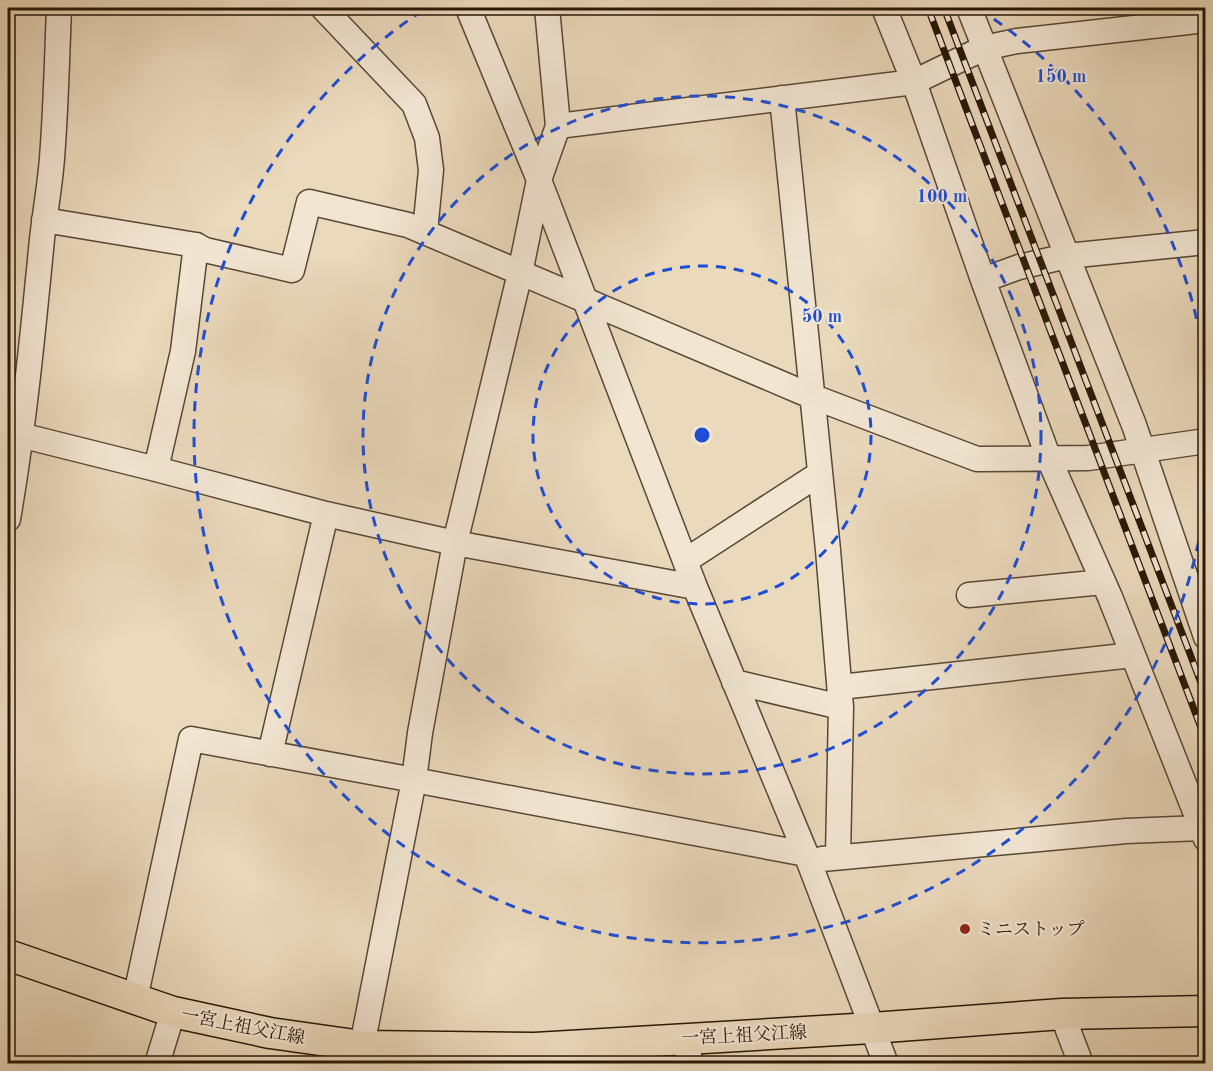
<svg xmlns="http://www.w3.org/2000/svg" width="1213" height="1071" viewBox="0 0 1213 1071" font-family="'Old Standard TT','Noto Serif JP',serif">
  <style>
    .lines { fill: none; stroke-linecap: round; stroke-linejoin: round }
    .minor-casing { stroke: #584834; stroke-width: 27 }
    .major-casing { stroke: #271706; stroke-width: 33 }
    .minor { stroke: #f2e6d3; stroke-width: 24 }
    .major { stroke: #ebd9bc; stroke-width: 30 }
    .rail-casing { stroke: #271706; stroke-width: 7 }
    .rail { stroke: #f2e6d3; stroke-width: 4.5; stroke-dasharray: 14; stroke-linecap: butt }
    .ring { fill: none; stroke: #1d4ed8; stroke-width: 3; stroke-dasharray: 10 8 }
    .poi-dot { fill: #8f2418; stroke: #f2e6d3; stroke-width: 2 }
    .labels { text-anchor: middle; stroke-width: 4.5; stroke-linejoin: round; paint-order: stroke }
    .poi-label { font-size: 18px; fill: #271706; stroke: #f2e6d3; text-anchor: start }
    .street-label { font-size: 18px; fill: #271706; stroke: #f2e6d3 }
    .centre { fill: #1d4ed8; stroke: #f2e6d3; stroke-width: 3 }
    .ring-label { font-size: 18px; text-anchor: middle; font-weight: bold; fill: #1d4ed8; stroke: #f2e6d3; stroke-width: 4.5; stroke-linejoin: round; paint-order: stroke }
  </style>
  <rect width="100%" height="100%" fill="#ebd9bc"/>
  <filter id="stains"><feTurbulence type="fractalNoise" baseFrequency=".00333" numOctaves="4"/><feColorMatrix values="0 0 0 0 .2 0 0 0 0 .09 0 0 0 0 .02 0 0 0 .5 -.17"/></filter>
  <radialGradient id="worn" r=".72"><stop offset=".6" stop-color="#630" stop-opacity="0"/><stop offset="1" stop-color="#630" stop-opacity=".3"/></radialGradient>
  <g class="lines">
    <!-- minor casing -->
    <g class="minor-casing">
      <path id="minor" d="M323,8L414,104L427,138L431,170L425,232
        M468,8L539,180L695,587L806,854L886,1064
        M884,8L914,82L983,280L1049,459L1110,597L1206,839
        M969,8L1134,425L1206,637
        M782,98L828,550L841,707L838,857
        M558,126L914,82L984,48L1017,41L1206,20
        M44,220L196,245L205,250L292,270L309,202L408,225L811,396L977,459L1088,458L1206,441
        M983,280L1019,267L1067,256L1206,242
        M20,435L156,469L326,514L455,543L695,587
        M156,469L183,351L196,245
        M8,519C24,426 33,332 42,239C45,212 50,185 52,158C56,108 57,57 59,8
        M685,561L819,474
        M969,595L1103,582
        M734,682L841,707
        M840,687L1133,655
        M270,754L326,514
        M822,859L1126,831L1201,828
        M135,999L191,739L414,780L806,854
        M1062,1014L1081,1064
        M682,1039L692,1064
        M362,1046L414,780L420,733L455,543L520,273L539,180L558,126L547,8
        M157,1064L173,1012"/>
    </g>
    <!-- major casing -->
    <g class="major-casing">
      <path id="major" d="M8,955L173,1012L270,1033L362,1046L535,1048L872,1028L1062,1014L1206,1011"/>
    </g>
    <!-- minor -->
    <use href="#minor" class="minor"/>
    <!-- major -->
    <use href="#major" class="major"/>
    <!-- rail casing -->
    <g class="rail-casing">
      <path id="rail" d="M928,8L1206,741
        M944,8L1206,696"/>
    </g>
    <!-- rail -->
    <use href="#rail" class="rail"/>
  </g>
  <!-- distance rings -->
  <g class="ring">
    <circle cx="702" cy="435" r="169"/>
    <circle cx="702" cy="435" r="339"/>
    <path d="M1205 506A508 508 0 1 1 425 9M979 9A508 508 0 0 1 1205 364"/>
  </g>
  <!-- markers -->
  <circle class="poi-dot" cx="965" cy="929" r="6"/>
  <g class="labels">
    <!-- poi labels -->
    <g class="poi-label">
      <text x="977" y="935">ミニストップ</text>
    </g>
    <!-- street labels -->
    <g class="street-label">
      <text transform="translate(243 1026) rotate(11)" y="6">一宮上祖父江線</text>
      <text transform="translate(744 1035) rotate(-3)" y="6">一宮上祖父江線</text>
    </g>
  </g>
  <circle cx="702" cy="435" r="9" class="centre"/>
  <g class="ring-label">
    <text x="1061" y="82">150 m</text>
    <text x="942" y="202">100 m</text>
    <text x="822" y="322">50 m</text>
  </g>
  <!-- margin -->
  <rect width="1213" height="1071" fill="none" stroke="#ebd9bc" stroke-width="30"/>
  <rect x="9" y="9" width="1195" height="1053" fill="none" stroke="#271706" stroke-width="3"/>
  <rect x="15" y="15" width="1183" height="1041" fill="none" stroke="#271706" stroke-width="1.5"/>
  <rect width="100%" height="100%" filter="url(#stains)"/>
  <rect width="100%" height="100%" fill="url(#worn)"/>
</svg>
